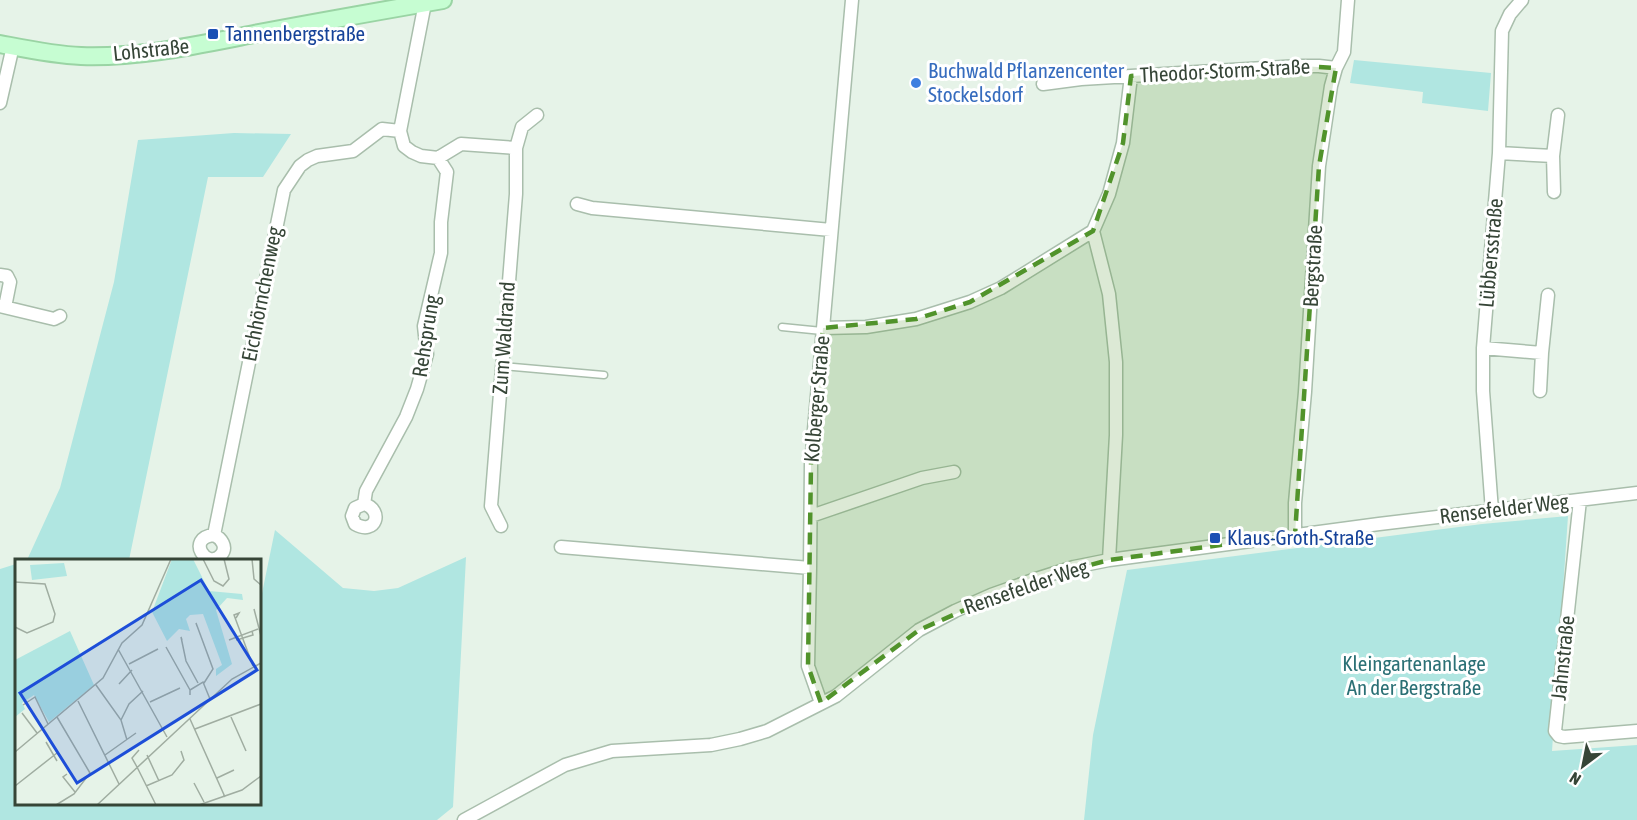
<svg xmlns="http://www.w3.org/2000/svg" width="1637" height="820" viewBox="0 0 1637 820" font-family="'Asap Condensed',sans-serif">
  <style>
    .green { fill: #b0e6e1 }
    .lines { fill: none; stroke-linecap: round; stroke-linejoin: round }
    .service-casing { stroke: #a9beac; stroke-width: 9 }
    .minor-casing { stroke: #a9beac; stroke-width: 15 }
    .secondary-casing { stroke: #9ad4a4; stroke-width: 20 }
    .service { stroke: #fff; stroke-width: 6 }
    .minor { stroke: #fff; stroke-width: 12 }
    .secondary { stroke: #c6fdd2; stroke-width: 16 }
    .marked { fill: #51932b; fill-opacity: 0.2; stroke: #51932b; stroke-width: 4.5; stroke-dasharray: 12 8; stroke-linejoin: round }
    .transit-dot { fill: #1a4fb4; stroke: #fff; stroke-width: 2 }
    .shop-dot { fill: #3f7fe0; stroke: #fff; stroke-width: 2 }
    .labels { text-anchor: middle; stroke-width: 6; stroke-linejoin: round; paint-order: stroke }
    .transit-label { font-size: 21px; fill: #164399; stroke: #fff; text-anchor: start }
    .street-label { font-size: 21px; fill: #364537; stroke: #fff }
    .shop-label { font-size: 21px; fill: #366cbe; stroke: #fff; text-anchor: start }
    .park-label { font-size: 21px; fill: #2b7075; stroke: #fff }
    .inset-road { fill: none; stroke: #a0ada1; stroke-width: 1.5 }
    .view { fill: #1d4ed8; fill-opacity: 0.15; stroke: #1d4ed8; stroke-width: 3 }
    .inset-edge { fill: none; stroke: #364537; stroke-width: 3 }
  </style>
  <rect width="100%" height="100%" fill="#e6f3e8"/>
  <!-- green -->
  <path class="green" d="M1354,60L1491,73L1488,111L1422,103L1423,92L1350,83Z
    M234,133L291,134L263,177H208L129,560H27L60,488L114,282L138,140Z
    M1568,516L1552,751L1637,745V820H1084L1093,735L1127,570L1482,524Z
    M275,530L343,588L374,591L398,588L466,557L453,807L437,820H0V569L16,564V804H260V603Z"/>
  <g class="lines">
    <!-- service casing -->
    <g class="service-casing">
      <path id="service" d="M782,327L822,331
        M503,366L604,375"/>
    </g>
    <!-- minor casing -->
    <g class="minor-casing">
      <path id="minor" d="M425,3L400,131L404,146L412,152L421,156L438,158L461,144L516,148L522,127L537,115
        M1043,84L1081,79L1299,66H1319L1336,68
        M0,103L13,46
        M1499,153L1553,156
        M1554,192L1553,156L1558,115
        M577,204L592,208L831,230
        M0,275L7,276L10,282L5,307
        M0,306L54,319L60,316
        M823,328L866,327L916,319L970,302L1001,288L1093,231
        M1483,348L1542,353
        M1540,391L1542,353L1548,295
        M1580,500L1555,731L1559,736L1564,737L1637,731
        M364,504C384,510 376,536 355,524L352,516L355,508L364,504L366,491L406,417L417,389L427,354L424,326L441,253V222L447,172L438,158
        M1492,511L1483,391V348L1499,153L1502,31L1510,14L1522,0
        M811,516L922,478L954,472
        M501,526L491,506L516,194V148
        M214,535C221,538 228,547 221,555C207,571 185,538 214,535L284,190L300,166L308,160L317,156L353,151L382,129L400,131
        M1295,535V503L1305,392L1319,166L1331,86L1336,68L1344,52L1348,0
        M561,547L810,568
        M1109,560L1116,435V362L1109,294L1093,231L1109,194L1123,143L1131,76
        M821,703L808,666L810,568L811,464L852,0
        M464,820L565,765L612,751L711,745L740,739L767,731L836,696L919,630L955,611L991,595L1033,580L1074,567L1109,560L1379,524L1637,493"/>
    </g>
    <!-- secondary casing -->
    <g class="secondary-casing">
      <path id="secondary" d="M0,44C26,49 54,55 81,56C140,58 197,45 254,34C317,22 380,11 443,0"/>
    </g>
    <!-- service -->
    <use href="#service" class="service"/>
    <!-- minor -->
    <use href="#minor" class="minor"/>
    <!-- secondary -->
    <use href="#secondary" class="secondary"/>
  </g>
  <!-- marked area -->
  <path class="marked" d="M1299,66L1336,68L1319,166L1295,535L1109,560L1033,580L919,630L821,703L808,666L811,464L823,328L916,319L970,302L1093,231L1123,143L1131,76Z"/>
  <!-- markers -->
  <g class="transit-dot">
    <rect x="207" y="28" width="12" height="12" rx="3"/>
    <rect x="1209" y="532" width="12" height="12" rx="3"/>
  </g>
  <circle class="shop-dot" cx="916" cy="83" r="6"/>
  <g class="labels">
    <!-- transit labels -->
    <g class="transit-label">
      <text x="225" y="41">Tannenbergstraße</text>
      <text x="1227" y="545">Klaus-Groth-Straße</text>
    </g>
    <!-- street labels -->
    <g class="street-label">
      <text transform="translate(151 50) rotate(-6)" y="7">Lohstraße</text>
      <text transform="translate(1225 71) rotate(-3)" y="7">Theodor-Storm-Straße</text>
      <text transform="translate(1491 253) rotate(-85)" y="7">Lübbersstraße</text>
      <text transform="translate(1313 266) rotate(-87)" y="7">Bergstraße</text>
      <text transform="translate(262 294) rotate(-79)" y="7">Eichhörnchenweg</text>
      <text transform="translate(426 336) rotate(-81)" y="7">Rehsprung</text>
      <text transform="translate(504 338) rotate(-86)" y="7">Zum Waldrand</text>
      <text transform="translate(817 399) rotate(-85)" y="7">Kolberger Straße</text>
      <text transform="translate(1504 509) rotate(-7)" y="7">Rensefelder Weg</text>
      <text transform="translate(1026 587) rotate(-19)" y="7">Rensefelder Weg</text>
      <text transform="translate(1563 658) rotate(-84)" y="7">Jahnstraße</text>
    </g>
    <!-- shop labels -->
    <g class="shop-label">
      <text x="928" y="78">Buchwald Pflanzencenter<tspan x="928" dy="24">Stockelsdorf</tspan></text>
    </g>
    <!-- park labels -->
    <g class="park-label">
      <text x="1414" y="671">Kleingartenanlage<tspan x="1414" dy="24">An der Bergstraße</tspan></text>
    </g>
  </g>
  <!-- overview -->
  <g transform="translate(15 559)">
    <rect width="246" height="246" fill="#e6f3e8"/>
    <path d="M157,0H178L194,32L227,35L228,41L212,39L201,51L217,105L201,117V110L207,106L188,55L175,56L171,60L175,72L164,70L152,82L137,53ZM49,4L52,17L17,21L15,6ZM55,72L79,126L34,163L19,136L7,144L10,150L0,158V101Z" fill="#b0e6e1"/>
    <path class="inset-road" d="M188,0L199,22L208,27L214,20L209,0M237,0L239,20L246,26M0,23L30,25L40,55L38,63L12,74L0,68M239,50L246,77M221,59L224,54L219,56L238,107M182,67L181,64L198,110L189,124M221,78L222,81L228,79L238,76L237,72M167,81L166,78L171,102L183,124M214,81L243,70M151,88L175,131M103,90L152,178M114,105L143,90M104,125L117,111M81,126L106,161L112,181M175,136V131L188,123L195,140M63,142L104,225M135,143L165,129M8,146L20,138L33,165M7,154L22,174M216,158L231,192M175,160L210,238M106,161L114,145L128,132M180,170L246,145M31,183L42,202M0,193L88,119L107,84L127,66L156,0M90,196L121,174M132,196L144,222M122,208L141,246M122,208L117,199L124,191M52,215L48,218L60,233M202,219L219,211M179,224L189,243M0,227L42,194M131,227L157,216L169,201L166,192M41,246L59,235L75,214L42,158M82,246L217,120L246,104M184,246L227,231L246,217"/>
    <path class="view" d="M186,21L242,111L62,224L5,134Z"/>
    <rect width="246" height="246" class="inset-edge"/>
  </g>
  <!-- north arrow -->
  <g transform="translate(1583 766) rotate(212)" stroke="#ffffff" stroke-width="4.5" paint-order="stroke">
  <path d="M0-4.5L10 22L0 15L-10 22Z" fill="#364537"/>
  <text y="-9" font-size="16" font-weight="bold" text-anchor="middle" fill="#364537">N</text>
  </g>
</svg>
